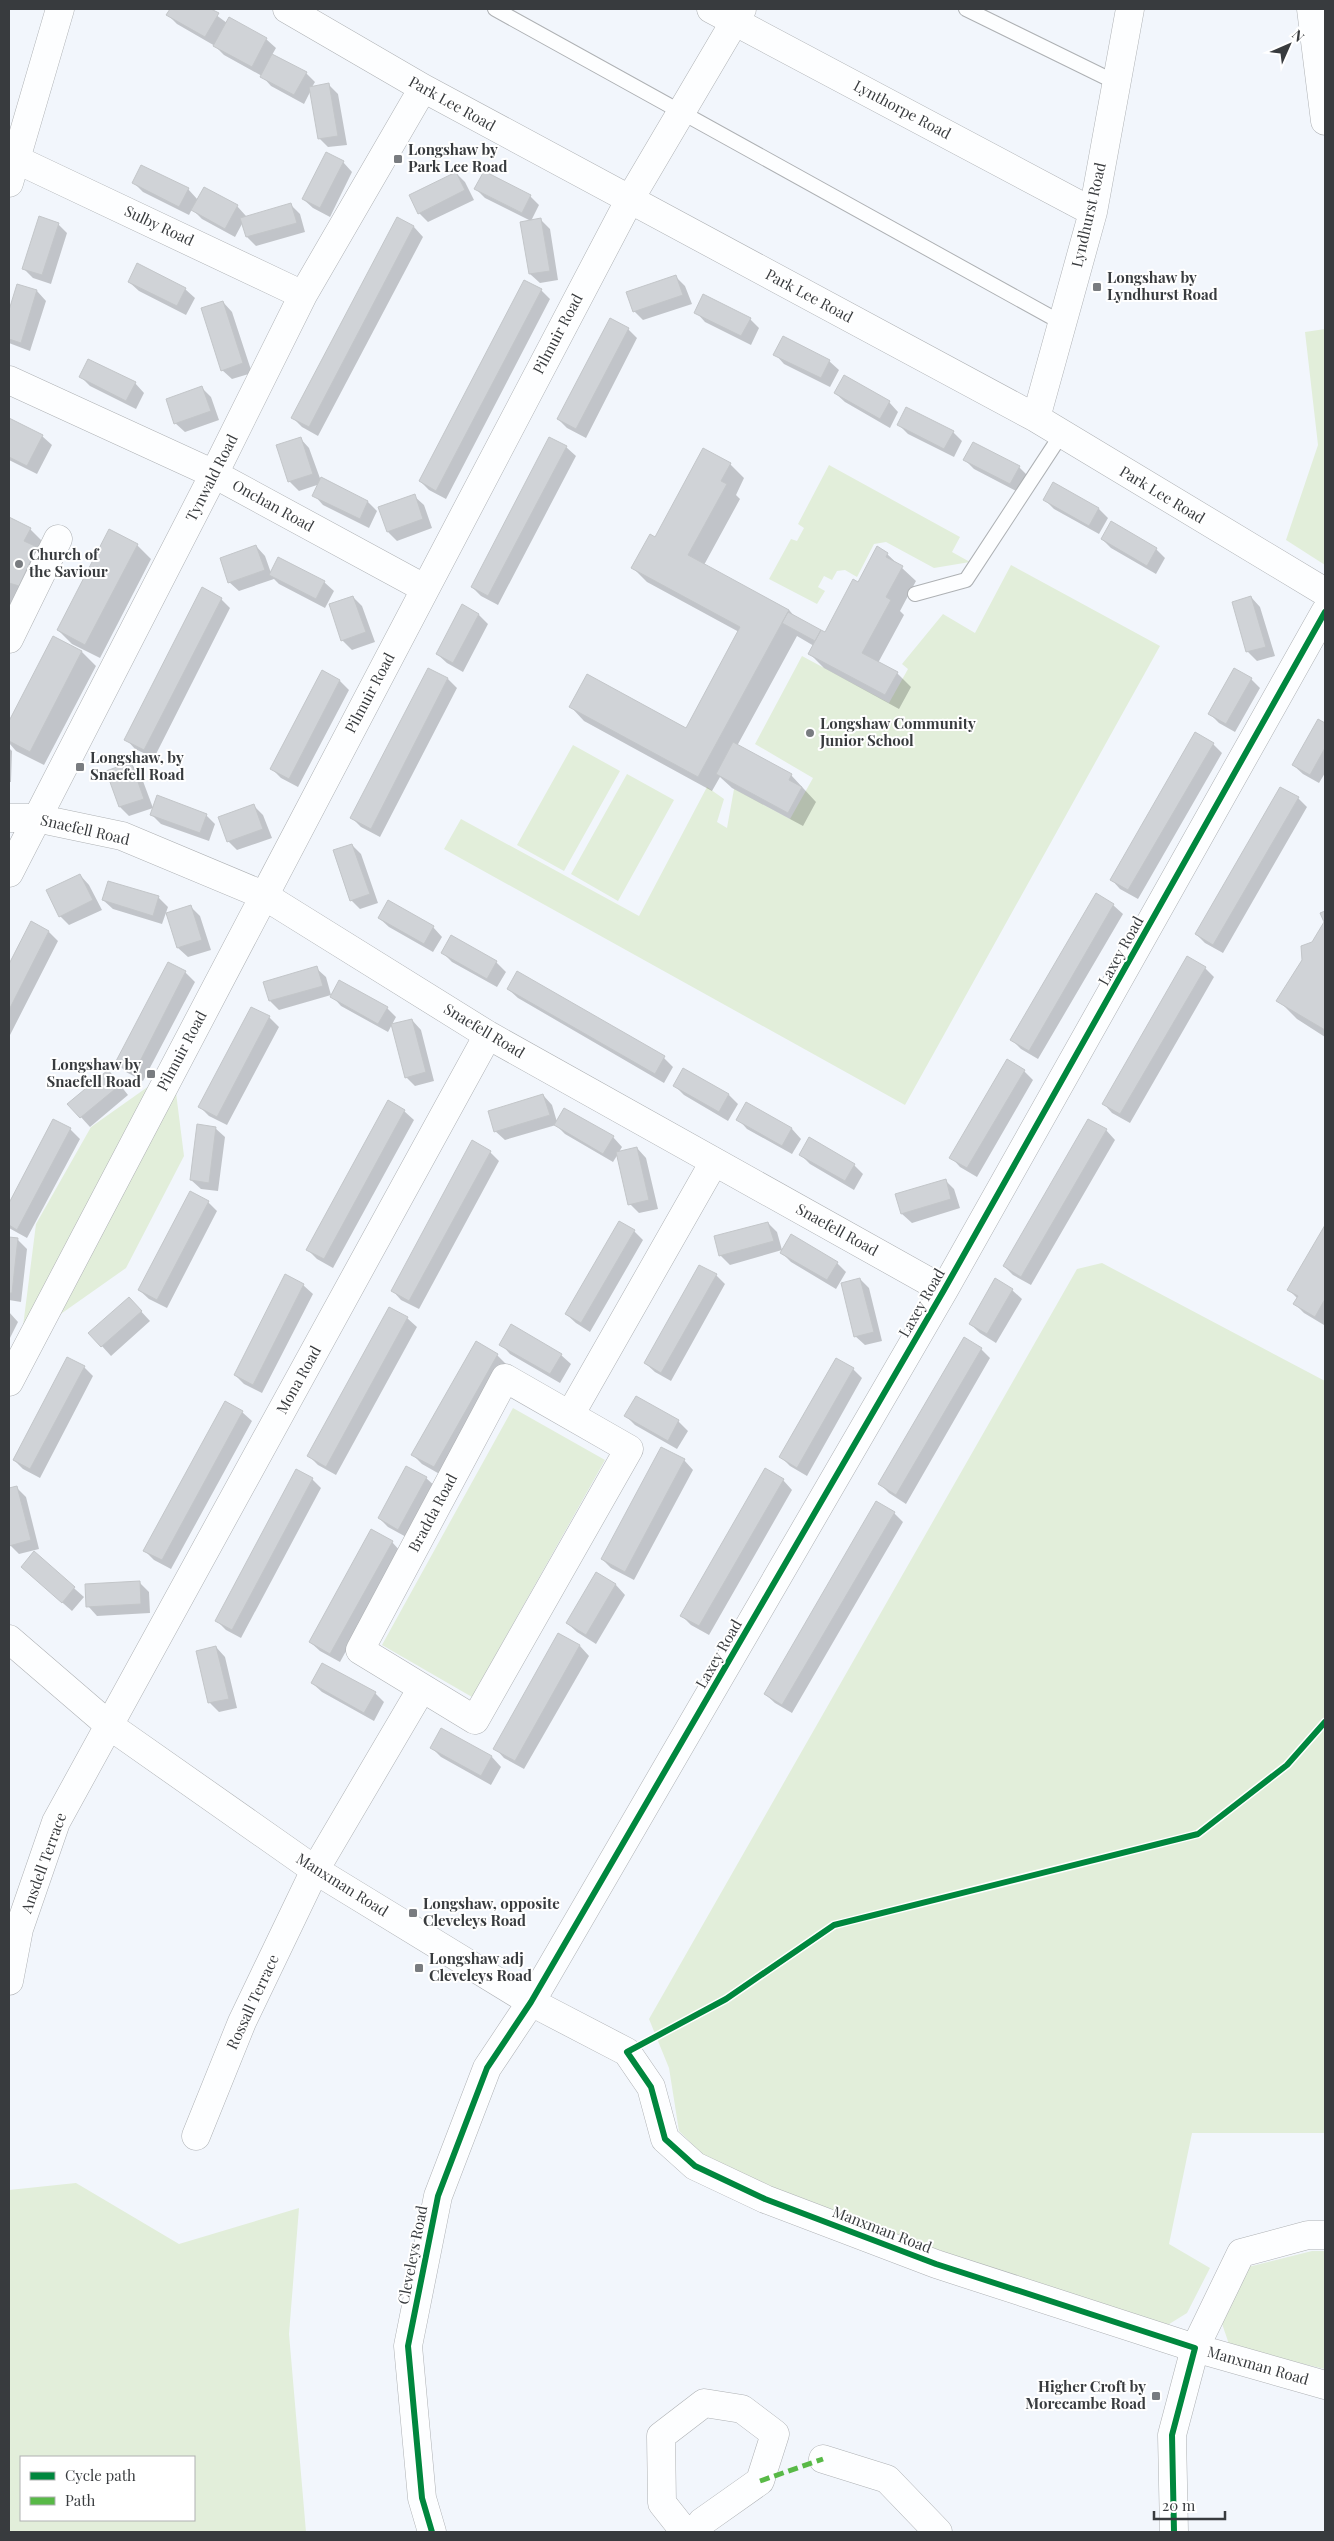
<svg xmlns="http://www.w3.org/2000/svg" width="1334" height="2541" viewBox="0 0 1334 2541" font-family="'Playfair Display',serif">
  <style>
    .green { fill: #e2eeda; fill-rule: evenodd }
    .shadow { fill: #0003 }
    .building { fill: #d0d3d7; stroke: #c3c6c9 }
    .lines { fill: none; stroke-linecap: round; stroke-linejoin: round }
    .service-casing { stroke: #aeb1b4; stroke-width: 16 }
    .minor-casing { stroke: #aeb1b4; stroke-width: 29 }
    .service { stroke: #fdfeff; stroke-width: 14 }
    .minor { stroke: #fdfeff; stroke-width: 28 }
    .quiet { stroke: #58b947; stroke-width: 5; stroke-dasharray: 10 5; stroke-linecap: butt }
    .cycleway-casing { stroke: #fff; stroke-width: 9 }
    .cycleway { stroke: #00873e; stroke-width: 6 }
    .poi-dot { fill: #797c80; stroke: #fff; stroke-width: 2 }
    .labels { text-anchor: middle; stroke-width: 4; stroke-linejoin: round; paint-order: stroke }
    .street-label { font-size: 15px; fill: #383b3e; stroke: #fff }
    .poi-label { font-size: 15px; font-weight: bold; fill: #383b3e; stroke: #fff; text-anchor: start }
  </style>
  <rect width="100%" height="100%" fill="#f2f6fc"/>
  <!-- green -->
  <path class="green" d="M1325,329V565L1286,540L1318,445L1305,332Z
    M829,465L960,537L952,552L970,562L934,568L886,542L874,544L857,577L845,570L837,571L832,580L824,576L818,587L825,591L817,604L769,579L791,539L797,541L804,528L798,524Z
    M1011,565L1160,646L905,1105L444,849L461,819L639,916L707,787L724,799L717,822L727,828L734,789L790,819L813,778L755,744L802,656L889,703L908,669L902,664L943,614L975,633Z
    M573,745L620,771L564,871L517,845Z
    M627,774L674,800L618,901L571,874Z
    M173,1069L184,1156L126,1268L21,1342L36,1224L91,1127Z
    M1102,1263L1325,1381V2133H1192L1169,2244L1210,2268L1187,2313L1166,2326L981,2266L848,2219L707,2159L679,2131L669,2068L649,2019L1077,1269Z
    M513,1408L605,1460L472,1697L382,1645Z
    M76,2183L179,2244L299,2208L289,2334L306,2532H9V2190ZM21,2457H194V2520H21Z
    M1312,2251H1325V2369L1230,2347L1220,2318L1244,2268Z"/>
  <!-- shadow -->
  <path class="shadow" d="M171,9H208L227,23L266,39L276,48L272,55L306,73L315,82L312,87L329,85L338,94L347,145L328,147L319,138L311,90L304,104L271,86L262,76L224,55L215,46L177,24L168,15Z
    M343,162L352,172L330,217L313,208L303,199Z
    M456,173L465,182L474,200L428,222L419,213Z
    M134,183L188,189L198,200L237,206L246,216L245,217L291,205L300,214L305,232L256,246L247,237L243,222L235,237L202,219L192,209L189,215L143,192Z
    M476,189L530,196L539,205L531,221L541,220L550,229L558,280L540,283L530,274L531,221L485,198Z
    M397,219L414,227L423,237L318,436L302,427L293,418Z
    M58,224L67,233L51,284L33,278L23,268Z
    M676,277L685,286L692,304L643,320L634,311Z
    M129,282L185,289L195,298L186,315L139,291Z
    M18,285L37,291L46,301L30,351L9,343V314Z
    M541,290L550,299L446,499L429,490L420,481Z
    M223,302L232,312L252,373L232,379L222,370Z
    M696,312L750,319L759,328L751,345L705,322Z
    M628,329L637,338L586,438L567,428L558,419Z
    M775,354L829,361L839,370L830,387L784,364Z
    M81,377L135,383L144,393L136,409L90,386Z
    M202,388L211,397L219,420L185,432L175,423Z
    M835,393L889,402L898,412L890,428L845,402Z
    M9,419L42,436L52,445L37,474L9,460Z
    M899,425L953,432L962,441L954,457L908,434Z
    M300,438L309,448L321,481L322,479L368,502L377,511L369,528L323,505L314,495L320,484L299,491L289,481Z
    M566,447L576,456L498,605L481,596L472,587Z
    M965,460L1019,467L1028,476L1020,493L974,469Z
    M730,464L744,478L736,495L740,499L704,565L789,610L796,618L825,634L858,584L887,554L916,581L900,611L904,615L878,663L897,673L911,687L899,709L824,668L810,654L814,646L797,636L737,746L791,775L816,802L803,826L732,788L720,777L712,791L584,721L570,706L686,729L739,632L647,582L633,568L655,539Z
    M414,496L424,505L432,528L397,541L388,532Z
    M1045,500L1099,509L1108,518L1099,534L1054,509Z
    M9,519L30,529L49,548L21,614L9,608Z
    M110,531L137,545L151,559L100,658L72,644L58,630Z
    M1102,539L1156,549L1165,558L1156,574L1111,548Z
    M256,546L265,556L271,573L324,582L334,591L325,608L279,584L274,579L239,591L229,582Z
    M353,597L362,606L375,642L352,650L342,640Z
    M1251,597L1260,607L1275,656L1257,661L1248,652L1233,603Z
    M221,599L230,608L154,758L135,749L126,739Z
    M463,606L479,615L488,624L463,672L447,663L437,654Z
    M54,637L82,652L96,666L44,765L16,751L9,743V724Z
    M429,669L448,679L457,688L380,837L361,827L352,818Z
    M322,672L340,681L349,690L298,787L281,778L272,769Z
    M1251,679L1260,688L1235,732L1219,723L1209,713Z
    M1318,721L1325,725V773L1319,783L1303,774L1293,765Z
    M1213,744L1222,753L1138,899L1120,889L1111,879Z
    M9,748L12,751L11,782H9Z
    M131,764L140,773L153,808L129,816L120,807Z
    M1298,798L1307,807L1223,953L1205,943L1196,934Z
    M254,806L263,815L272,838L237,850L228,841Z
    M151,814L206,815L215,824L209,841L161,824Z
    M352,845L361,854L378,903L360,909L351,900Z
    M80,875L89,885L102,910L69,925L60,916Z
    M109,882L159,898L168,907L162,924L113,909L103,900Z
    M388,902L433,927L442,937L433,952L389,927L379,918Z
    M1113,905L1123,914L1038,1059L1021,1049L1012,1040Z
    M190,906L200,916L211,950L188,957L178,948L168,914Z
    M31,923L49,932L58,941L9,1037V967Z
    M1325,923V1037L1297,1019L1278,1000Z
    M452,937L496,962L506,972L497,987L452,962L443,953Z
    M168,963L185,972L195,982L143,1081L126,1072L117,1063Z
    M316,968L326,977L331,995L279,1010L270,1001Z
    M1205,968L1214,977L1130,1123L1112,1113L1103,1103Z
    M508,989L664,1058L673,1067L664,1083L518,998Z
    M332,996L387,1008L396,1017L388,1032L341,1006Z
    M252,1008L269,1017L279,1027L227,1125L209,1116L200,1107Z
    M412,1020L421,1030L434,1081L415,1086L406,1077Z
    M684,1069L729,1095L738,1104L728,1121L684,1095L675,1086Z
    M1024,1071L1033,1080L977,1177L960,1167L951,1157Z
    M117,1081L128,1095L90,1127L69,1104Z
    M543,1095L552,1105L557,1122L613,1137L622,1147L619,1152L637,1148L646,1158L658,1209L639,1213L630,1204L618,1154L613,1162L565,1134L556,1125L505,1140L495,1131Z
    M747,1104L792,1129L801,1139L792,1154L747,1129L738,1119Z
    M404,1111L414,1120L333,1268L317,1259L308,1250Z
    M54,1120L70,1129L80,1139L27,1238L9,1228V1206Z
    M215,1128L225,1137L218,1191L201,1189L191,1180Z
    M1106,1130L1115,1140L1031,1285L1013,1275L1004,1266Z
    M490,1152L499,1161L419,1309L401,1300L392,1290Z
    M801,1155L854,1165L863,1174L854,1190L810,1164Z
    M945,1180L954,1189L960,1208L912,1223L902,1214Z
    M208,1202L217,1211L167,1308L149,1299L139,1290Z
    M768,1223L777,1232L782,1250L730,1265L720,1255Z
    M1325,1228V1324L1324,1325L1304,1313L1295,1304L1298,1299L1289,1290Z
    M634,1231L643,1240L590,1332L576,1323L566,1314Z
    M9,1239L18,1240L27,1249L21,1302L9,1300Z
    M782,1253L837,1263L846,1272L836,1289L791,1262Z
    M716,1275L725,1284L671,1381L655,1372L645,1363Z
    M860,1279L869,1288L882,1341L865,1345L855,1336Z
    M303,1285L313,1294L262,1393L244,1384L235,1375Z
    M1012,1290L1022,1299L996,1343L980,1333L970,1324Z
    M138,1308L150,1321L111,1356L90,1333Z
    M389,1308L407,1318L417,1327L336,1475L318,1465L309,1456Z
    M9,1312L18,1322L9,1340Z
    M512,1326L561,1355L571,1364L560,1383L510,1354L501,1344Z
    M981,1349L990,1358L906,1504L889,1493L880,1484Z
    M497,1355L506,1364L443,1476L422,1464L413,1455Z
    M84,1367L93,1376L40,1478L23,1469L14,1460Z
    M853,1369L862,1378L807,1476L790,1466L781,1457Z
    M636,1397L678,1421L688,1431L677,1449L635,1425L626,1416Z
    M242,1412L252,1421L171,1569L154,1560L145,1551Z
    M684,1460L693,1470L634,1580L611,1568L602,1559Z
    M426,1478L436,1487L408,1538L388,1527L379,1518Z
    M312,1479L321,1488L241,1638L226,1630L217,1621Z
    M783,1480L792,1490L709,1635L691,1625L682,1616Z
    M17,1488L26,1497L39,1549L19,1554L10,1545L9,1539V1490Z
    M894,1513L903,1522L792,1713L775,1703L765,1694Z
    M392,1542L401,1552L340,1662L320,1651L310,1642Z
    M34,1553L84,1597L72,1611L32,1576Z
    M596,1574L616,1585L625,1595L596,1644L577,1632L567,1623Z
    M140,1583L149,1592L150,1613L97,1616L88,1606Z
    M559,1635L580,1646L589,1656L524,1769L504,1758L495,1748Z
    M216,1647L225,1657L237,1708L219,1712L210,1703Z
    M312,1683L375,1693L384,1702L374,1721L322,1692Z
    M442,1730L492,1757L501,1767L491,1785L441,1757L432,1748Z"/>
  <!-- building -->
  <path class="building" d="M170,9H211L219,13L205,37L166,15Z
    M229,17L267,38L252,67L213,46Z
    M272,54L307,72L294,95L260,77Z
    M329,83L338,136L318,139L309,87Z
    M326,152L344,161L320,208L302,199Z
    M141,165L189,188L179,207L132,183Z
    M484,171L531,195L522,213L474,189Z
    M456,172L465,190L418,214L409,195Z
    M204,187L238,205L225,229L191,210Z
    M291,203L297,223L246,237L240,218Z
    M39,216L59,223L42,275L22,269Z
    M397,217L414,226L309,427L291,418Z
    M541,218L550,271L529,274L520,222Z
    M137,263L186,288L177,306L128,282Z
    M676,275L683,295L633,312L626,292Z
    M524,280L542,289L436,491L419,481Z
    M17,284L37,290L21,343L9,339V310Z
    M703,294L751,318L741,336L694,313Z
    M223,301L243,363L221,371L201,308Z
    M610,318L629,328L576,429L557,419Z
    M783,336L830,360L821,378L773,355Z
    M88,359L136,382L126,401L79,377Z
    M844,375L890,401L880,419L834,393Z
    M202,386L211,411L174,424L166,399Z
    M906,407L954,431L944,449L897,425Z
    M9,418L43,435L27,466L9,457Z
    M301,437L313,474L288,482L276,445Z
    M549,437L567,446L488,596L471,587Z
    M973,442L1020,466L1010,484L963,460Z
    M703,448L731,463L721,481L727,484L688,555L789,610L698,777L569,707L587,674L686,728L740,627L631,568L650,534L655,537Z
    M321,477L368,501L360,519L312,496Z
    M1053,482L1099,508L1089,526L1043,500Z
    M415,494L423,519L387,532L378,507Z
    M9,517L31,528L24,541L37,547L19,586L9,583Z
    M1111,521L1157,548L1147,566L1101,539Z
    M109,529L138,544L85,645L57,630Z
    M256,545L265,570L228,583L220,558Z
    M877,546L888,553L886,557L903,566L886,597L891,600L862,653L898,672L885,695L808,654L821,630L825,632L853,579L858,582Z
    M278,557L325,581L316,599L269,575Z
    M202,587L222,598L144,750L124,740Z
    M353,596L366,632L341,641L329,604Z
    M1251,596L1266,647L1246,652L1232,602Z
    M462,604L479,614L453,663L436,654Z
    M788,612L821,630L815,641L782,623Z
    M53,636L82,651L30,752L9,741V721Z
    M428,668L448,678L371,829L350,818Z
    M1234,668L1252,678L1226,724L1208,714Z
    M322,670L340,680L289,779L270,769Z
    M1318,719L1325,723V748L1310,775L1292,765Z
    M1195,732L1214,743L1128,890L1110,880Z
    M733,742L792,774L789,780L802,787L788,813L716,774Z
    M131,762L144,799L119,807L106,771Z
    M1280,787L1299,797L1213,945L1195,934Z
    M157,795L207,814L200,833L150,815Z
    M254,804L263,829L227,842L218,817Z
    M352,844L370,894L350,901L333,850Z
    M80,874L93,900L59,917L46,890Z
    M108,881L159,896L153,916L102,900Z
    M1096,893L1114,904L1029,1051L1010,1040Z
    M388,900L434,926L424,944L378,918Z
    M191,905L202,940L177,948L166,913Z
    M1325,911V1030L1276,1001L1302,960L1301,946L1312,942L1324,922L1320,913Z
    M31,921L49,931L9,1010V964Z
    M451,935L497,961L487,979L441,953Z
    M1187,956L1206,967L1120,1114L1102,1104Z
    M168,962L186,971L134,1073L115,1063Z
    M317,966L323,986L269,1001L263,982Z
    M517,971L665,1056L655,1074L507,989Z
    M339,980L388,1007L378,1024L330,997Z
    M251,1007L270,1016L217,1117L198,1107Z
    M412,1019L426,1072L405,1078L391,1024Z
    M1007,1059L1025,1070L967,1168L949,1158Z
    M683,1068L729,1094L719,1112L673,1086Z
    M108,1070L120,1085L80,1118L67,1104Z
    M543,1094L550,1115L494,1132L488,1111Z
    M388,1100L405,1110L324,1259L306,1250Z
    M746,1102L792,1128L782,1146L736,1120Z
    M564,1108L614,1136L603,1154L554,1125Z
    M53,1119L71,1128L17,1230L9,1225V1203Z
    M1088,1119L1107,1129L1021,1277L1003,1266Z
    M197,1124L216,1127L209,1183L190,1180Z
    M809,1137L855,1164L845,1181L799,1155Z
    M472,1140L491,1151L409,1301L391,1291Z
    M637,1147L649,1200L628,1205L616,1152Z
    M946,1179L951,1199L901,1214L895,1194Z
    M190,1191L209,1201L157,1300L138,1290Z
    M619,1221L635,1230L581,1323L565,1314Z
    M768,1222L774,1241L719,1256L714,1236Z
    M1325,1225V1299L1315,1317L1293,1304L1298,1296L1287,1290Z
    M791,1234L838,1262L827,1280L780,1253Z
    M9,1237L18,1238L12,1293H9Z
    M699,1265L717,1274L661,1373L644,1363Z
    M285,1274L304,1284L253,1385L234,1375Z
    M860,1278L874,1332L854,1337L841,1283Z
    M995,1278L1013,1289L987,1334L969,1324Z
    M129,1297L142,1311L101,1347L88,1333Z
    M389,1307L408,1317L326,1467L307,1456Z
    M511,1324L562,1354L550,1374L499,1345Z
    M964,1337L982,1348L896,1495L878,1484Z
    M476,1341L498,1354L434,1467L411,1455Z
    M67,1357L85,1366L30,1469L13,1460Z
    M836,1358L854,1368L797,1468L779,1457Z
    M636,1396L679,1420L668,1441L624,1416Z
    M225,1401L243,1411L162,1560L143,1551Z
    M661,1447L685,1459L625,1572L601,1559Z
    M406,1466L427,1477L398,1530L378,1518Z
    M765,1468L784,1479L699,1626L680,1616Z
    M296,1469L313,1478L232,1630L215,1621Z
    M17,1486L31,1540L9,1546V1488Z
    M876,1501L895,1512L782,1705L764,1694Z
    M371,1529L393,1541L330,1654L309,1642Z
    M34,1551L75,1587L62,1603L21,1567Z
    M596,1572L616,1584L586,1635L566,1623Z
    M140,1581L141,1604L86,1607L85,1584Z
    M558,1633L580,1645L515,1761L493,1749Z
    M216,1646L229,1699L208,1703L196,1651Z
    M322,1663L376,1692L364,1713L311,1683Z
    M441,1728L492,1756L481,1776L430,1748Z"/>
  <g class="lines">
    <!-- service casing -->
    <g class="service-casing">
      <path id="service" d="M495,9L1062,323
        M966,9L1117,83
        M915,594L966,580L1061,435"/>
    </g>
    <!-- minor casing -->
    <g class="minor-casing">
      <path id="minor" d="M287,9L423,88L1036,418L1325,592
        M711,9L1093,212
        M1311,9L1325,121
        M9,156L303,295
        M9,183L60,9
        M9,380L214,474L424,588
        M1036,418L1093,212L1130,9
        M9,639L58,539
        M9,818H36L122,836L263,895L488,1035L944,1290
        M9,873L214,474L303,295L423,88
        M505,1378L629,1449L475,1720L360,1650Z
        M9,1382L630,199L742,9
        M570,1415L714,1162
        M9,1639L110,1726L315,1870L531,2002L627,2052L651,2087L665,2139L695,2166L765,2199L936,2264L1195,2348L1325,2385
        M9,1981L19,1929L56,1822L488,1035
        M196,2136L242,2022L315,1870L422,1688
        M823,2459L887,2479L938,2532
        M432,2532L422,2498L408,2346L438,2196L487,2068L531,2002L944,1290L1325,612
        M685,2532L662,2503L661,2436L704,2403L742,2409L775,2434L760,2481L702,2522L695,2532
        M1174,2532L1172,2435L1195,2348L1241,2253L1308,2235H1325"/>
    </g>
    <!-- service -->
    <use href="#service" class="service"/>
    <!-- minor -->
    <use href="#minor" class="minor"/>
    <!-- quiet -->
    <path class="quiet" d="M760,2481L823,2459"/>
    <!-- cycleway casing -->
    <g class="cycleway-casing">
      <path id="cycleway" d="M432,2532L422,2498L408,2346L438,2196L487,2068L531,2002L944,1290L1325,612
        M1174,2532L1172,2435L1195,2348L936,2264L765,2199L695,2166L665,2139L651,2087L627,2052L726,1999L834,1925L1198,1834L1287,1765L1325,1722"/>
    </g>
    <!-- cycleway -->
    <use href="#cycleway" class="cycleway"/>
  </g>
  <!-- markers -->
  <g class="poi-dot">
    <rect x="393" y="154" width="10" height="10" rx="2.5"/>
    <rect x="1092" y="282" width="10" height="10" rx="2.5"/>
    <circle cx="19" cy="564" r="5"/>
    <circle cx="810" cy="733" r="5"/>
    <rect x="75" y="762" width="10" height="10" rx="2.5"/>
    <rect x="146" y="1069" width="10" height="10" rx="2.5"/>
    <rect x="408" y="1908" width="10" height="10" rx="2.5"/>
    <rect x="414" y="1963" width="10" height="10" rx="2.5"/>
    <rect x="1151" y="2391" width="10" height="10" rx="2.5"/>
  </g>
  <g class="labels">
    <!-- street labels -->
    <g class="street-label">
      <text transform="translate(452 104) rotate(29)" y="5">Park Lee Road</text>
      <text transform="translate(902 110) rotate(28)" y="5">Lynthorpe Road</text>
      <text transform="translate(1089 215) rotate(-77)" y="5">Lyndhurst Road</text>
      <text transform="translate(159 226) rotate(25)" y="5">Sulby Road</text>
      <text transform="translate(809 296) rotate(28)" y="5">Park Lee Road</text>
      <text transform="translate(558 334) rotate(-62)" y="5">Pilmuir Road</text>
      <text transform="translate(212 478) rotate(-63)" y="5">Tynwald Road</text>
      <text transform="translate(1162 495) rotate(31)" y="5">Park Lee Road</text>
      <text transform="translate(273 506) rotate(29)" y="5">Onchan Road</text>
      <text transform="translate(370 693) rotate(-62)" y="5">Pilmuir Road</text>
      <text transform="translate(85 830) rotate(13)" y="5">Snaefell Road</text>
      <text transform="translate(1121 951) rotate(-61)" y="5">Laxey Road</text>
      <text transform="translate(484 1031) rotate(31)" y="5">Snaefell Road</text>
      <text transform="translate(182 1051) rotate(-62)" y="5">Pilmuir Road</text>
      <text transform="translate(837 1230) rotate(29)" y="5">Snaefell Road</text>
      <text transform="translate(922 1303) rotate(-60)" y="5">Laxey Road</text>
      <text transform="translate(299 1380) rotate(-61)" y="5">Mona Road</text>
      <text transform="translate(433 1513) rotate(-62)" y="5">Bradda Road</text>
      <text transform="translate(719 1654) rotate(-60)" y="5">Laxey Road</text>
      <text transform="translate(44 1863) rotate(-70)" y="5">Ansdell Terrace</text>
      <text transform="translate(342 1885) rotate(32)" y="5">Manxman Road</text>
      <text transform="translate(253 2002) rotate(-65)" y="5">Rossall Terrace</text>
      <text transform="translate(882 2230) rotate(21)" y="5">Manxman Road</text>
      <text transform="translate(413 2255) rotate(-79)" y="5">Cleveleys Road</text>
      <text transform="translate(1258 2366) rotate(16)" y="5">Manxman Road</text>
    </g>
    <!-- poi labels -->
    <g class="poi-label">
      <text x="408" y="155">Longshaw by<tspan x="408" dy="17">Park Lee Road</tspan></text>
      <text x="1107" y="283">Longshaw by<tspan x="1107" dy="17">Lyndhurst Road</tspan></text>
      <text x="29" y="560">Church of<tspan x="29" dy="17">the Saviour</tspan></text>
      <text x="820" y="729">Longshaw Community<tspan x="820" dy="17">Junior School</tspan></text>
      <text x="90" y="763">Longshaw, by<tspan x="90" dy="17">Snaefell Road</tspan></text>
      <text x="141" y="1070" text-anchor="end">Longshaw by<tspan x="141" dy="17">Snaefell Road</tspan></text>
      <text x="423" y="1909">Longshaw, opposite<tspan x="423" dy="17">Cleveleys Road</tspan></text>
      <text x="429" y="1964">Longshaw adj<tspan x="429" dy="17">Cleveleys Road</tspan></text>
      <text x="1146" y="2392" text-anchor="end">Higher Croft by<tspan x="1146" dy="17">Morecambe Road</tspan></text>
    </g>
  </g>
  <!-- border -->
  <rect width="1334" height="2541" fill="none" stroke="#383b3e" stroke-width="20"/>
  <!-- legend -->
  <rect x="20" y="2456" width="175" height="65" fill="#ffffff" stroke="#afb1b2"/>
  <rect x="30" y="2472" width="25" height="8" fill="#00873e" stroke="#afb1b2"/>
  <text x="65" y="2481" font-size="15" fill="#383b3e">Cycle path</text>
  <rect x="30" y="2497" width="25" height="8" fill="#58b947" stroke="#afb1b2"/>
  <text x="65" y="2506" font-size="15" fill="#383b3e">Path</text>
  <!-- north arrow -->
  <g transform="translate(1289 45) rotate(45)" stroke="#ffffff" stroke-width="4" paint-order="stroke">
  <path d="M0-4L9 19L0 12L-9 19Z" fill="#383b3e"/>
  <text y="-8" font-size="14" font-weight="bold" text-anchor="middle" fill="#383b3e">N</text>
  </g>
  <!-- scale -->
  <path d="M1154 2511v8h71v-8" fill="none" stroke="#383b3e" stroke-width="2.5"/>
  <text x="1162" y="2511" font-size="15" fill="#383b3e" stroke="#ffffff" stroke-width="4" paint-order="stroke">20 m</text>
</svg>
